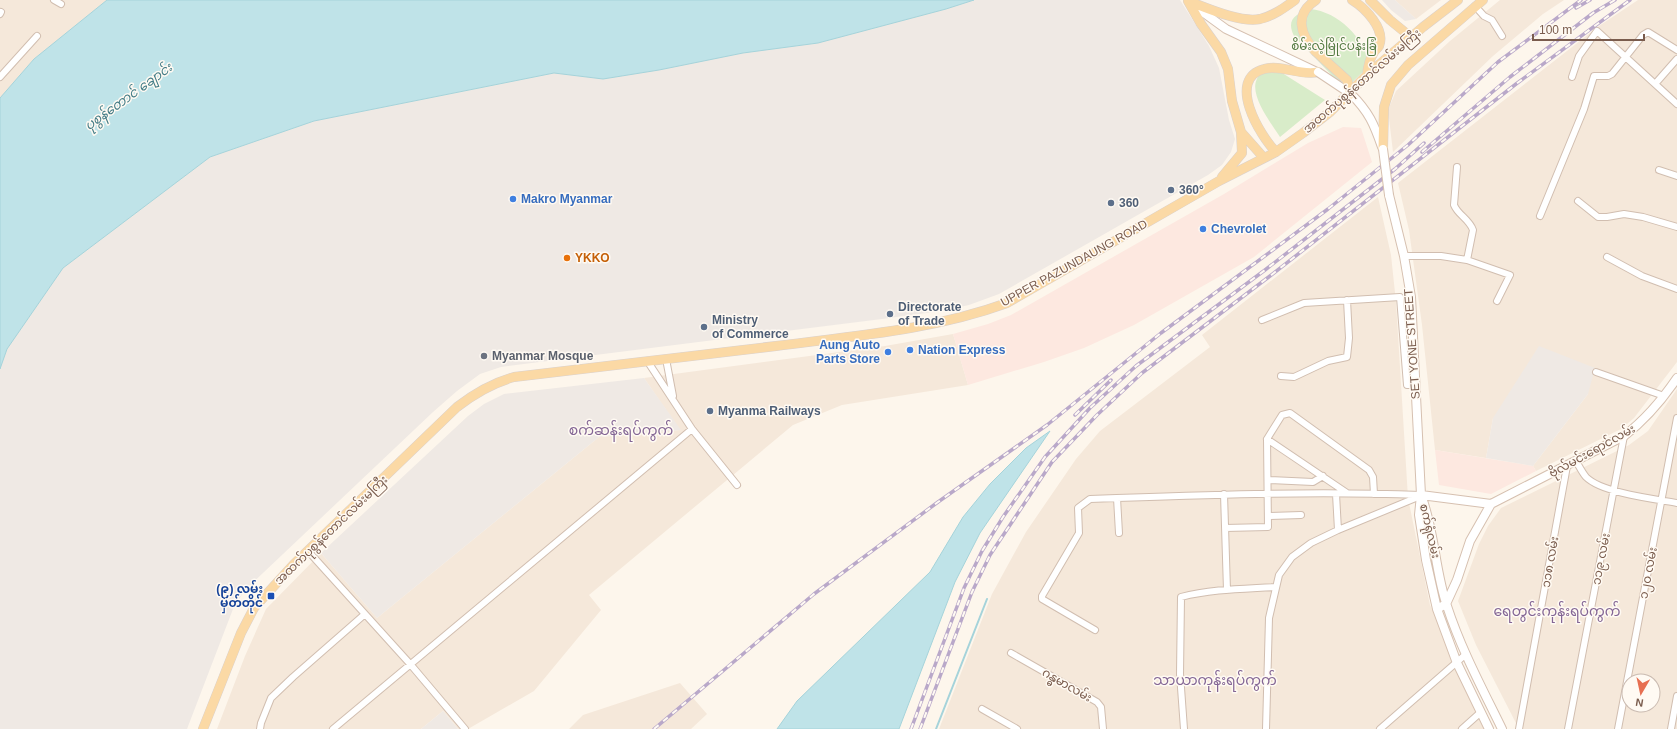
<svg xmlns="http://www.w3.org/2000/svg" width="1677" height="729" viewBox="0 0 1677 729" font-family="Helvetica,'Noto Sans Myanmar',sans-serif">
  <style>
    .residential { fill: #f5e8da; fill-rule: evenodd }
    .commercial { fill: #fde8e0 }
    .industrial { fill: #efe9e4 }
    .green { fill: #d8ecc9 }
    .water { fill: #bfe3e8; stroke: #a5d3da }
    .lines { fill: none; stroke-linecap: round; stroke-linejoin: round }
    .stream { stroke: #a5d3da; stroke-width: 2 }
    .minor-casing { stroke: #d1beb0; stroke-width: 8 }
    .secondary-casing { stroke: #d6c0b0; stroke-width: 10 }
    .primary-casing { stroke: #dad1cd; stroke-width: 10 }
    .minor { stroke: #fff; stroke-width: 6 }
    .secondary { stroke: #fff; stroke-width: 8 }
    .primary { stroke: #fbd9a5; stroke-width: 9 }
    .rail-casing { stroke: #b9a8c9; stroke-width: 3.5 }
    .rail { stroke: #fffaf3; stroke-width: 2; stroke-dasharray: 6; stroke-linecap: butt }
    .secondary-bridge-casing { stroke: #d6c0b0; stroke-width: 10; stroke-linecap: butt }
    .primary-bridge-casing { stroke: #dad1cd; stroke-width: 10; stroke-linecap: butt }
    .secondary-bridge { stroke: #fff; stroke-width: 8 }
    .primary-bridge { stroke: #fbd9a5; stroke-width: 9 }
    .service-dot { fill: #5c6f8a; stroke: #fffaf3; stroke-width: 1.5 }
    .shop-dot { fill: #3f7fe0; stroke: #fffaf3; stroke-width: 1.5 }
    .food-dot { fill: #e8710a; stroke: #fffaf3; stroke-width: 1.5 }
    .worship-dot { fill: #6b7280; stroke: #fffaf3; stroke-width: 1.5 }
    .transit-dot { fill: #1a4fb4; stroke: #fffaf3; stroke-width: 1.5 }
    .labels { text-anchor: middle; stroke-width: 3; stroke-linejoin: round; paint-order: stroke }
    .park-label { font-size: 12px; fill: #537a41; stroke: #fffaf3 }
    .street-label { font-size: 12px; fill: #7a5c4d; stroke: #fffaf3 }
    .service-label { font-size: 12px; font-weight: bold; fill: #4e5e75; stroke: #fffaf3; text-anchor: start }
    .shop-label { font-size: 12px; font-weight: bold; fill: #366cbe; stroke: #fffaf3; text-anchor: start }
    .food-label { font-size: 12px; font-weight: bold; fill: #c56008; stroke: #fffaf3; text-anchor: start }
    .worship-label { font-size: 12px; font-weight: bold; fill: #5b616d; stroke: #fffaf3; text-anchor: start }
    .transit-label { font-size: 12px; font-weight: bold; fill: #164399; stroke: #fffaf3; text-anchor: end }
    .water-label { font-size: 13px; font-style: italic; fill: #437c86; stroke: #fffaf3 }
    .quarter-label { font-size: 14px; fill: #846695; stroke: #fffaf3 }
  </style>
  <rect width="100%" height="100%" fill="#fdf6ec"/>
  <!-- residential -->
  <path class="residential" d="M0,0H107L34,59L0,98Z
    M1395,0H1441L1416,19Z
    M1500,0H1564L1543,14L1493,56L1393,152L1388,110L1396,91L1450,41Z
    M1638,0H1677V362L1634,418L1621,429L1536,471L1533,466L1588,394L1493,418L1486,458L1435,450L1422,325L1409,230L1398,183L1599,26Z
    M1378,197L1391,255L1396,302L1408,498L1430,605L1490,729H939L992,594L1026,532L1076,459L1100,431L1210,347L1202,335Z
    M953,334L968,385L842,405L793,425L589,595L601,610L534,691L468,729H458L443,711L421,729H217L245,656L266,609L321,553L377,618L599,437L680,430L644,378L885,346Z
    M1677,389V729H1519L1476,645L1458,601L1479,544L1488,526L1501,508L1629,445L1648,431ZM1629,681H1653V705H1629Z
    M680,683L707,714L691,729H569L583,715Z"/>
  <!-- commercial -->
  <path class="commercial" d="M1343,127L1361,128L1372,162L1254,257L1134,325L1084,348L1044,362L968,385L953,334L988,324L1011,315L1224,194L1308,143Z
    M1435,450L1533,466L1536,471L1491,494L1439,485Z"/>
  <!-- industrial -->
  <path class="industrial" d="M974,0H1180L1209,46L1219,68L1229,120L1235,139L1231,152L1222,165L1208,175L999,294L969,305L941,311L882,319L501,367L480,374L457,391L433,412L244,591L233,609L187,729H0V369L7,349L63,268L210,157L314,121L554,73L603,79L659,70L743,53L818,43L946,9Z
    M1382,0H1395L1416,19L1405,21L1391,10Z
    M1539,346L1595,368L1588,394L1533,466L1486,458L1493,418Z
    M644,378L681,430L599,437L377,618L321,553L468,416L484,404L504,394Z
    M443,711L458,729H421Z"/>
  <!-- green -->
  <path class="green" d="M1310,9C1339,12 1363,37 1370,65L1345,89L1294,36C1286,20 1295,14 1310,9Z
    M1266,71H1279L1325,100L1280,137C1271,123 1247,93 1258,77C1260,75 1263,73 1266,71Z"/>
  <!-- water -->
  <path class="water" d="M107,0H974L946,9L818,43L743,53L659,70L603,79L554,73L314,121L210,157L63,268L7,349L0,369V98L34,59Z
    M1050,431L980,533L955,582L899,729H777L797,701L930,572L963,517L990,484L1026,448Z"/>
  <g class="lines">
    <!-- stream -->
    <path class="stream" d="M936,729L987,599"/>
    <!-- minor casing -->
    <g class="minor-casing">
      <path id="minor" d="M54,0L61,4
        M1475,6L1484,16L1492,20L1502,36
        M0,14L1,12
        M0,77L37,36
        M1572,77L1579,56L1597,31L1677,104
        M1655,84L1677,59
        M1457,167L1454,205C1458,215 1469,219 1473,230L1467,260
        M1659,170L1677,176
        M1578,201L1598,217H1607L1624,214L1643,217L1677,227
        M1540,216L1584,109L1594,76H1608L1612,74L1643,35L1648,32L1677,50
        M1404,256H1441L1467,260L1510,275L1497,301
        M1607,257L1642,276L1677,289
        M1262,320L1304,303L1400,297L1407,385H1415
        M666,359L673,396
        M648,362L692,429L737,485
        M1596,372L1664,396
        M1281,376L1294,377L1328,361L1347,357L1349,338L1347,300
        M1267,439L1347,493
        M1576,461C1579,466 1582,472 1586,477C1602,493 1654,499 1677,503
        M1268,480L1313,482L1323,476
        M1224,494L1227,590
        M1336,494L1338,530
        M1117,498L1119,533
        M1268,516L1301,515
        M1225,528L1268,527L1267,439L1282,415L1290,413L1369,470L1373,477L1374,494
        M308,551L411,665L465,729
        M1095,630L1042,599V596L1079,533L1078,508L1090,499C1200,495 1311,491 1421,495
        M1011,653L1097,702L1101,707L1103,729
        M982,709L1017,729
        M260,729L261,723L271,698L293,677L365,614
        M333,729L692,429
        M1184,729L1180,674L1181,597C1212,589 1244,589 1276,587
        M1266,729L1269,618L1279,575L1292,557L1311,543L1338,530L1418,497
        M1380,729L1465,655
        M1462,729L1481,712
        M1519,729L1567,466
        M1568,729L1624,436
        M1618,729L1677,418
        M1671,729L1677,696"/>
    </g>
    <!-- secondary casing -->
    <g class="secondary-casing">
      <path id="secondary" d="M1193,5L1226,29L1317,72
        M1351,94C1369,112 1374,124 1382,147
        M1389,195L1404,256L1411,297L1421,495L1419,515L1426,560L1437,609L1457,663L1489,729
        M1421,495L1491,504
        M1422,498C1435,533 1435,571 1447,606C1461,649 1482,688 1502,729
        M1437,609L1446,604L1457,580L1470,541L1491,504L1624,436C1645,420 1662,400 1677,378"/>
    </g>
    <!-- primary casing -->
    <g class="primary-casing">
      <path id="primary" d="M1352,0C1365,8 1386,29 1379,46C1377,49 1374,51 1373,54C1369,60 1368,67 1367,75
        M1370,0L1390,20L1412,38
        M1188,1L1201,24L1221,52L1228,69L1232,101L1241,132L1242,153L1222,177
        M1188,1C1207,8 1240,23 1260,19C1273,16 1284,8 1295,0
        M1315,51C1300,34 1294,14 1316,0
        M1241,132L1264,158
        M1383,149L1384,107L1391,85L1408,65L1483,0
        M1276,152C1260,136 1226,79 1264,69C1281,64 1299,76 1318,72
        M203,729L241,633L254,608L294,564L457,407C475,393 492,383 514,377C601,367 688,356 776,346C854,336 933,330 1007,303L1219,181L1276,152L1303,133L1330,112L1367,75L1423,27L1458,0"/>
    </g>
    <!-- minor -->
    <use href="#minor" class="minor"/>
    <!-- secondary -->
    <use href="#secondary" class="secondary"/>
    <!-- primary -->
    <use href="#primary" class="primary"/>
    <!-- rail casing -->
    <g class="rail-casing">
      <path id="rail" d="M1576,8L1590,0
        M1422,152L1510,77L1593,13L1615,0
        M1075,415L1111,380
        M654,729L814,594L938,502L1047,425L1161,333L1328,209L1408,145L1498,62L1581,0
        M911,729L964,588L982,551L1003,517L1045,457L1090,408L1136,366L1265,270L1395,169L1424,143
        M920,729L972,592L990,555L1052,462L1097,415L1142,373L1270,276L1516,84L1630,0"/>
    </g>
    <!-- rail -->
    <use href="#rail" class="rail"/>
    <!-- secondary-bridge casing -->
    <g class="secondary-bridge-casing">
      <path id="secondary-bridge" d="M1318,72L1351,94
        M1383,149L1389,195"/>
    </g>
    <!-- primary-bridge casing -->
    <g class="primary-bridge-casing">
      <path id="primary-bridge" d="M1315,51L1347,80L1351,94"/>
    </g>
    <!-- secondary-bridge -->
    <use href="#secondary-bridge" class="secondary-bridge"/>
    <!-- primary-bridge -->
    <use href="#primary-bridge" class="primary-bridge"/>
  </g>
  <!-- markers -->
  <g class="service-dot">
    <circle cx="1171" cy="190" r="4"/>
    <circle cx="1111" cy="203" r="4"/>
    <circle cx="890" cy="314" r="4"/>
    <circle cx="704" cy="327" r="4"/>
    <circle cx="710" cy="411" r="4"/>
  </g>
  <g class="shop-dot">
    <circle cx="513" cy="199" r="4"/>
    <circle cx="1203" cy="229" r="4"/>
    <circle cx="910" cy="350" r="4"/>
    <circle cx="888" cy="352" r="4"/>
  </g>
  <circle class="food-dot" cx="567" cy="258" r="4"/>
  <circle class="worship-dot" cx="484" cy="356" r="4"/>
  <rect class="transit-dot" x="267" y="592" width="8" height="8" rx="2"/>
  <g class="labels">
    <!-- park labels -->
    <g class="park-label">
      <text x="1334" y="50">စိမ်းလဲ့မြိုင်ပန်းခြံ</text>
    </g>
    <!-- street labels -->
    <g class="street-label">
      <text transform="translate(1362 81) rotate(-41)" y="4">အထက်ပုစွန်တောင်လမ်းမကြီး</text>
      <text transform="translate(1074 263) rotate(-29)" y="4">UPPER PAZUNDAUNG ROAD</text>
      <text transform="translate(1412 344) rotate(-94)" y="4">SET YONE STREET</text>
      <text transform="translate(1592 451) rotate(-29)" y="4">ဗိုလ်မင်းရောင်လမ်း</text>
      <text transform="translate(331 530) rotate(-44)" y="4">အထက်ပုစွန်တောင်လမ်းမကြီး</text>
      <text transform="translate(1430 531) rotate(77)" y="4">စက်ရုံလမ်း</text>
      <text transform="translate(1601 559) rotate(-79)" y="4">၁၁၉ လမ်း</text>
      <text transform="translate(1550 562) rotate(-80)" y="4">၁၁၈ လမ်း</text>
      <text transform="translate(1648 573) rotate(-79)" y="4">၁၂၀ လမ်း</text>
      <text transform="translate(1067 685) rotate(30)" y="4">ဂန္ဓမာလမ်း</text>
    </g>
    <!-- service labels -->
    <g class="service-label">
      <text x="1179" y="194">360°</text>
      <text x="1119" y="207">360</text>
      <text x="898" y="311">Directorate<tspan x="898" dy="14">of Trade</tspan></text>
      <text x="712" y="324">Ministry<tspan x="712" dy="14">of Commerce</tspan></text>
      <text x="718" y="415">Myanma Railways</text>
    </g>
    <!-- shop labels -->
    <g class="shop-label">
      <text x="521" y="203">Makro Myanmar</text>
      <text x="1211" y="233">Chevrolet</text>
      <text x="880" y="349" text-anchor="end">Aung Auto<tspan x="880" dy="14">Parts Store</tspan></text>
      <text x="918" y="354">Nation Express</text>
    </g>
    <!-- food labels -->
    <g class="food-label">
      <text x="575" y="262">YKKO</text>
    </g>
    <!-- worship labels -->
    <g class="worship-label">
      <text x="492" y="360">Myanmar Mosque</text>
    </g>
    <!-- transit labels -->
    <g class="transit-label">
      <text x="263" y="593">(၉) လမ်း<tspan x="263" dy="14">မှတ်တိုင်</tspan></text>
    </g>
    <!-- water labels -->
    <g class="water-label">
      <text transform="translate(128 96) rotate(-36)" y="5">ပုစွန်တောင် ချောင်း</text>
    </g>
    <!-- quarter labels -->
    <g class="quarter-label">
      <text x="621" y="435">စက်ဆန်းရပ်ကွက်</text>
      <text x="1557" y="616">ရေတွင်းကုန်းရပ်ကွက်</text>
      <text x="1215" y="685">သာယာကုန်းရပ်ကွက်</text>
    </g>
  </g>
  <!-- north arrow -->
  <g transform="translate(1641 693) rotate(189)"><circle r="19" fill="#fffaf3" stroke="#cabbb1"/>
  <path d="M0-3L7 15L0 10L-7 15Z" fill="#e76f51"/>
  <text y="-6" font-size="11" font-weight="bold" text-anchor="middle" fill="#7a5c4d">N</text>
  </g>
  <!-- scale -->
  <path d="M1533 34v6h111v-6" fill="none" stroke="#7a5c4d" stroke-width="2"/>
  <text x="1539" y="34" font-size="12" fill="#7a5c4d" stroke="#fffaf3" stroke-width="3" paint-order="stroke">100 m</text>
</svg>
